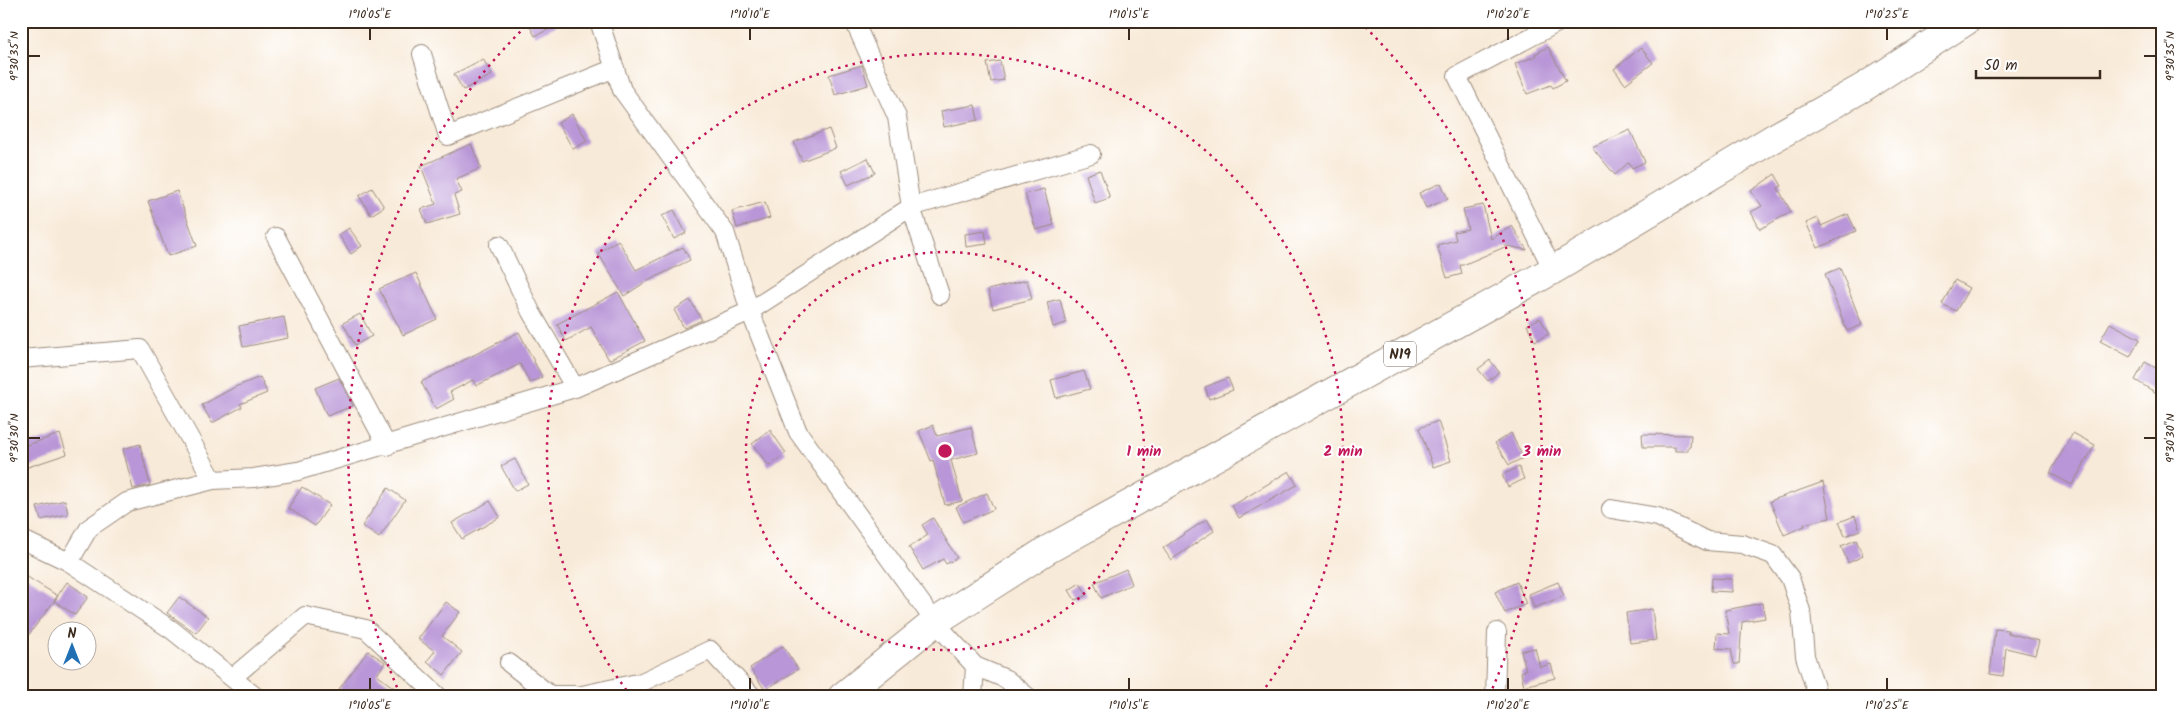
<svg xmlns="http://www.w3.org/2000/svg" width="2184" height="718" viewBox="0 0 2184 718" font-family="Kalam,sans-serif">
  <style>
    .building { fill: #b996d7 }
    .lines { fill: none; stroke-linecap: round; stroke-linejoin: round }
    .street-casing { stroke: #9a8a7b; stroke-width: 20 }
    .primary-casing { stroke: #9a8a7b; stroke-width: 30 }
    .street { stroke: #fff; stroke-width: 18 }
    .primary { stroke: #fff; stroke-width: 28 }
    .ticks { fill: none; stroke: #3b2a1e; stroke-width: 2 }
    .ring { fill: none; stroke: #c2185b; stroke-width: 2.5; stroke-dasharray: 2.5 5 }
    .labels { text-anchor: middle; stroke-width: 4; stroke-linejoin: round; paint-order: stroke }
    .shield { fill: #fff; stroke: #766a62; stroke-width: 1 }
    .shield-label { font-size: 15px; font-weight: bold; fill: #3b2a1e }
    .centre { fill: #c2185b; stroke: #fff; stroke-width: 2.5 }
    .ring-label { font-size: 15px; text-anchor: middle; font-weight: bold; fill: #c2185b; stroke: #fff; stroke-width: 4; stroke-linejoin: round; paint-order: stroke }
    .neatline { fill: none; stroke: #3b2a1e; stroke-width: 2 }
    .ticks-label { font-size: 12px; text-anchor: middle; fill: #3b2a1e }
  </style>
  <rect width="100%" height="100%" fill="#fff"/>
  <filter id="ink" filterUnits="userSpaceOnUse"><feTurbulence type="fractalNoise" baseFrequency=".02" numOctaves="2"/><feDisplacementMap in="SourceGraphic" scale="10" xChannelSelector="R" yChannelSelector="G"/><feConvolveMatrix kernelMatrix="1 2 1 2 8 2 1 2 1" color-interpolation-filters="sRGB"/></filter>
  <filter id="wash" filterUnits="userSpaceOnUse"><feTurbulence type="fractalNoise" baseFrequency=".0096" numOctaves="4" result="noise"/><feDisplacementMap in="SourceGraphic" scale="20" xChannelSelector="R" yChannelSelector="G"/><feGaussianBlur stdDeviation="1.12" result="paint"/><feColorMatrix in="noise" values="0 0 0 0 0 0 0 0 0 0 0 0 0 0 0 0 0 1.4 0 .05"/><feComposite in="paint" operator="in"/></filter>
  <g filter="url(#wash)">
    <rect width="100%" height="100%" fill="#f8ead8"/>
    <g id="blocks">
      <!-- building -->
      <path class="building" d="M527,21H566L535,36Z
        M1548,47L1566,81L1553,88L1551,85L1527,94L1515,64L1536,56L1535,54Z
        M1641,48L1653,63L1625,84L1614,69Z
        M483,59L492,75L463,90L454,74Z
        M1000,61L1004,80L991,82L987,63Z
        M862,65L868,85L835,95L829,75Z
        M975,105L978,120L944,127L941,111Z
        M572,114L587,141L573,149L558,123Z
        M829,129L836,148L802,161L794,142Z
        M1630,130L1645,162L1632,168L1629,162L1615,175L1592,147Z
        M471,144L481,168L456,179L462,192L454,195L460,214L427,224L421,209L436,204L421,166Z
        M868,158L875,173L848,185L841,171Z
        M1100,170L1110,198L1095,203L1086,175Z
        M1775,174L1782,186L1778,188L1791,212L1760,229L1751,212L1762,206L1751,191Z
        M1441,183L1448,199L1426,208L1419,193Z
        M372,188L384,207L371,215L359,196Z
        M1044,189L1054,225L1036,230L1025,194Z
        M177,191L197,246L168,256L148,201Z
        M765,202L770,218L737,228L732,211Z
        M1483,205L1491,239L1512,226L1527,250L1507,246L1463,265H1460L1462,274L1447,278L1437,245L1456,240L1454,232L1468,229L1463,209Z
        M674,210L686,233L674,239L662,216Z
        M1848,214L1856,231L1818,248L1806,223L1818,218L1821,226Z
        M349,228L362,246L351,254L339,235Z
        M985,231L987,244L966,247L965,234Z
        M618,240L636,270L683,247L690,260L644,283L624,296L598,253Z
        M1840,268L1862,325L1847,331L1825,274Z
        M416,273L437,319L403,335L379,289Z
        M1027,280L1032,299L993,309L988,290Z
        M1955,280L1969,288L1956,311L1942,304Z
        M618,292L645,341L609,360L591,327L566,341L557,324Z
        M1060,299L1066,323L1053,327L1047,302Z
        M690,300L702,320L684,328L674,310Z
        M360,314L372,336L355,345L343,323Z
        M284,317L288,338L243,347L239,326Z
        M1540,318L1549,334L1535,341L1527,325Z
        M2110,323L2140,339L2130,357L2100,341Z
        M519,332L542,377L530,383L520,364L476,386L473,380L450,392L454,399L436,409L421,382Z
        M1490,360L1499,372L1488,381L1478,369Z
        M2145,362L2163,372V397L2135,380Z
        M1084,371L1090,389L1056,398L1051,380Z
        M260,377L267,393L240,404L242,407L212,423L202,405L235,387Z
        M339,378L353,406L327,416L315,388Z
        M1228,378L1233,390L1209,399L1205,387Z
        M1438,421L1451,461L1433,467L1419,428Z
        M933,425L937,436L971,427L978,453L951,460L962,501L945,505L933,460L931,461L919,431Z
        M770,430L786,453L769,466L752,444Z
        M1511,433L1523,458L1509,465L1495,443Z
        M2073,433L2095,445L2072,485L2050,473Z
        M60,434L67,454L25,468L21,458V447Z
        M1642,434L1691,435L1690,447H1688V451H1675V447H1643Z
        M140,444L150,485L133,489L123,449Z
        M515,459L528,484L515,491L501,466Z
        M1519,467L1524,479L1508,487L1502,475Z
        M1289,471L1297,485L1239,518L1232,506Z
        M1823,482L1830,518L1804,524L1805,526L1784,535L1770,501Z
        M302,487L330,505L315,526L288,508Z
        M388,488L405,500L379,538L362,526Z
        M987,493L994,509L963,522L956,507Z
        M65,500L68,514L41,520L37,507Z
        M490,501L500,517L462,539L452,523Z
        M1855,516L1860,530L1845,536L1839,522Z
        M933,518L957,558L946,564L943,559L923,570L909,547L928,535L922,525Z
        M1207,519L1214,531L1171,560L1163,548Z
        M1856,540L1863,556L1848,563L1841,546Z
        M1126,569L1132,584L1101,598L1094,583Z
        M21,573L58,596L21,645V606L28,597L21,593Z
        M1712,578L1732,579V592L1711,591Z
        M67,582L88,597L75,615L54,601Z
        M1517,582L1526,604L1505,613L1495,592Z
        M1558,582L1564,596L1534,608L1529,594Z
        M1080,583L1087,595L1075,600L1069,590Z
        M179,597L208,617L196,633L167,613Z
        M446,602L460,612L442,636L462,652L444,675L427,661L435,651L418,639Z
        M1762,603L1765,618L1742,622L1739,664H1734L1731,649L1716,648L1717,633L1729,634L1725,610Z
        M1652,609L1656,640L1630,643L1626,613Z
        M1995,629L2008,630V633L2039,641L2035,655L2006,648L2003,676L1990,674Z
        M783,646L798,669L765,690L750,668Z
        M1535,648L1540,667L1551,664L1555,678L1524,686L1521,672L1526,670L1521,651Z
        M368,651L385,662L377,675L406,697H350L339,689Z"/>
    </g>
  </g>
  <g filter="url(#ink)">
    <use href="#blocks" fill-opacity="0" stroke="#9a8a7b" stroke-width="1"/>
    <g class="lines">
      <!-- street casing -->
      <g class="street-casing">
        <path id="street" d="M599,21L622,90L725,232L750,311L798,432L935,622L975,666L1006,679L1028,697
          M854,21L897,117L911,207L940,295
          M422,54L448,136L615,68
          M276,237L387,446
          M499,245L531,312L575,388
          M1553,270L1457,76L1561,21
          M21,359L140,349L213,480
          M1611,509L1658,517L1707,541L1742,544L1773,555L1790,578L1801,611L1805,656L1818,697
          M21,539L69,562L172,630L256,697
          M69,562L89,528L127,502L213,480L254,478L298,471L575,388L750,311L911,207L1091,154
          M509,663L550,695H582L642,682L710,650L753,697
          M232,678L305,616L366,629L439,697
          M973,697L975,666
          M1495,697L1497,632"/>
      </g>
      <!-- primary casing -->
      <g class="primary-casing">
        <path id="primary" d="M842,697L935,622L1047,550L1553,270L1772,139L1864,87L1966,21"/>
      </g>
      <!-- street -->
      <use href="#street" class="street"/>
      <!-- primary -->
      <use href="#primary" class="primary"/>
    </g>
  </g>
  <!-- ticks -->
  <path class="ticks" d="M370,28V40M750,28V40M1129,28V40M1508,28V40M1887,28V40M28,56H40M2144,56H2156M28,438H40M2144,438H2156M370,678V690M750,678V690M1129,678V690M1508,678V690M1887,678V690"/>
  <!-- distance rings -->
  <g class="ring">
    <circle cx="945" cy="451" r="199"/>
    <path d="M631 696A398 398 0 1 1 1259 696"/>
    <path d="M400 694A597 597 0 0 1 530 22M1360 22A597 597 0 0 1 1490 694"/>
  </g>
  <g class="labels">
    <!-- shield labels -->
    <rect class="shield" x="1384" y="341.5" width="32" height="25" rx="4"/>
    <g class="shield-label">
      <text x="1400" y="359">N19</text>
    </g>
  </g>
  <circle cx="945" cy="451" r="8" class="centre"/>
  <g class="ring-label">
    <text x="1144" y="456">1 min</text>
    <text x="1343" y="456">2 min</text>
    <text x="1542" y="456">3 min</text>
  </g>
  <!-- margin -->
  <rect width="2184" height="718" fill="none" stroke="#fff" stroke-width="55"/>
  <!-- north arrow -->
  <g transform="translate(72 646)"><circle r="24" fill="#ffffff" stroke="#b1aaa5"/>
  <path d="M0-4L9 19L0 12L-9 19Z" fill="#1f6fb2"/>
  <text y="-8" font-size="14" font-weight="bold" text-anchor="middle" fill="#3b2a1e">N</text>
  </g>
  <!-- scale -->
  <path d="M1976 70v8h124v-8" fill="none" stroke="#3b2a1e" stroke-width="2.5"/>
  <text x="1984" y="70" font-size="15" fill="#3b2a1e" stroke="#ffffff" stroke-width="4" paint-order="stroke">50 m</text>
  <rect x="28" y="28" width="2128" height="662" class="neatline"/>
  <g class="ticks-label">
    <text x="370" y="18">1°10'05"E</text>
    <text x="750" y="18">1°10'10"E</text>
    <text x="1129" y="18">1°10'15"E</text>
    <text x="1508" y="18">1°10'20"E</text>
    <text x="1887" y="18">1°10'25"E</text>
    <text transform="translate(14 56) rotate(-90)" y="4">9°30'35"N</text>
    <text transform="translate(2170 56) rotate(-90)" y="4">9°30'35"N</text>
    <text transform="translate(14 438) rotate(-90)" y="4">9°30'30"N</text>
    <text transform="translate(2170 438) rotate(-90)" y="4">9°30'30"N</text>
    <text x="370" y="709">1°10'05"E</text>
    <text x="750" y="709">1°10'10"E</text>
    <text x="1129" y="709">1°10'15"E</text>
    <text x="1508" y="709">1°10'20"E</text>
    <text x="1887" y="709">1°10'25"E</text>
  </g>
</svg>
